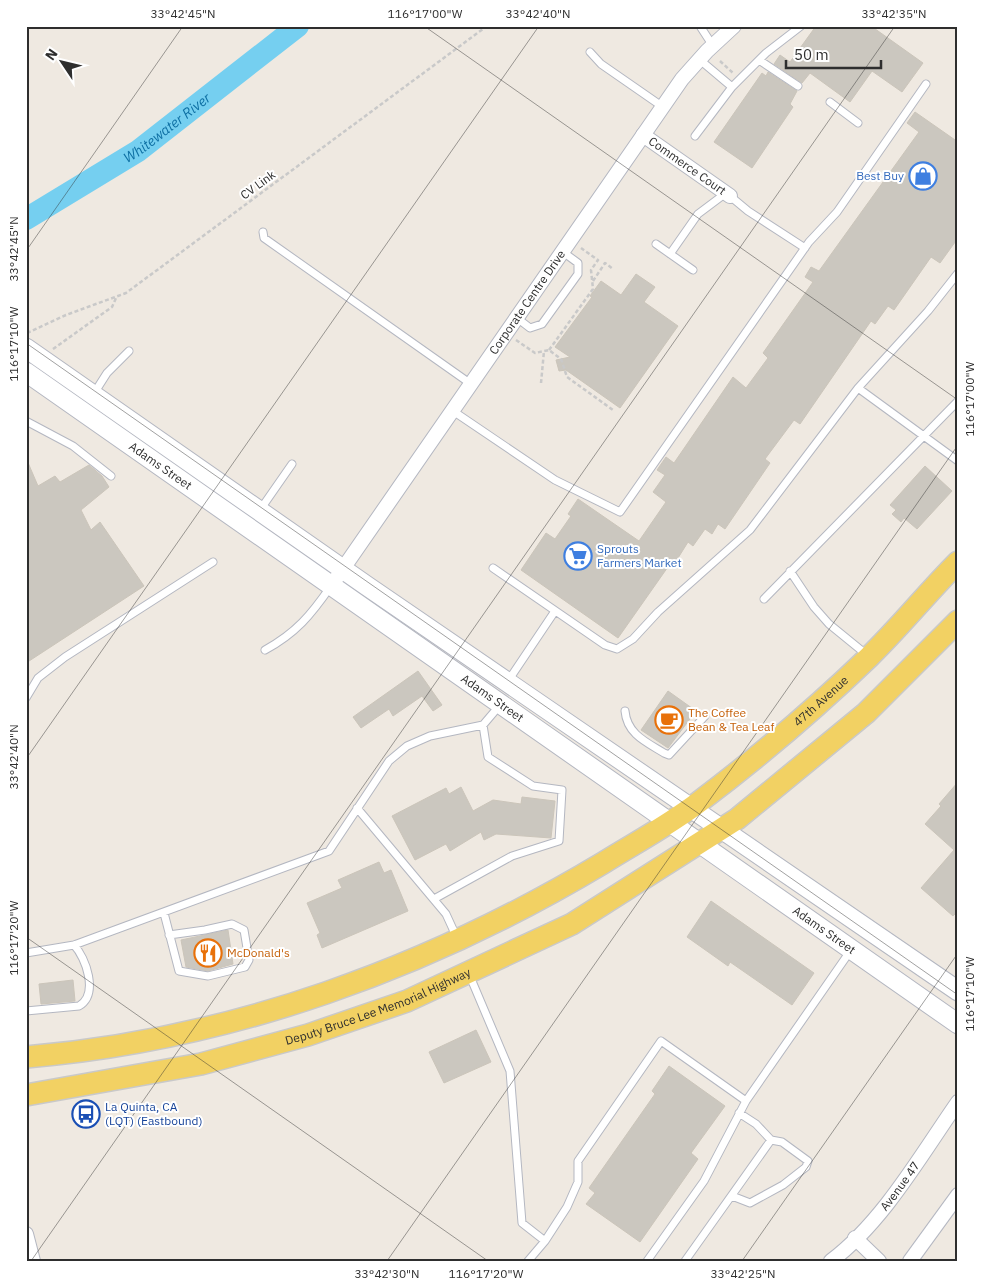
<svg xmlns="http://www.w3.org/2000/svg" width="984" height="1287" viewBox="0 0 984 1287" font-family="'IBM Plex Sans',sans-serif">
  <style>
    .lines { fill: none; stroke-linecap: round; stroke-linejoin: round }
    .river { stroke: #75cff0; stroke-width: 22 }
    .building { fill: #cbc7bf; stroke: #cbc5ba }
    .lane-casing { stroke: #b4b7c1; stroke-width: 9 }
    .street-casing { stroke: #b4b7c1; stroke-width: 16 }
    .secondary-casing { stroke: #b4b7c1; stroke-width: 21 }
    .primary-casing { stroke: #c9c9c9; stroke-width: 24 }
    .path { stroke: #c9c9c9; stroke-width: 2.5; stroke-dasharray: 4 2.5; stroke-linecap: butt }
    .lane { stroke: #fff; stroke-width: 7 }
    .street { stroke: #fff; stroke-width: 14 }
    .secondary { stroke: #fff; stroke-width: 19 }
    .primary { stroke: #f2d163; stroke-width: 21 }
    .ticks { fill: none; stroke: #2e2e2e; stroke-width: 1; stroke-opacity: 0.45 }
    .labels { text-anchor: middle; stroke-width: 4; stroke-linejoin: round; paint-order: stroke }
    .street-label { font-size: 12px; fill: #2e2e2e; stroke: #fff }
    .shop-label { font-size: 12px; fill: #366cbe; stroke: #fff; text-anchor: end }
    .food-label { font-size: 12px; fill: #c56008; stroke: #fff; text-anchor: start }
    .transit-label { font-size: 12px; fill: #164399; stroke: #fff; text-anchor: start }
    .water-label { font-size: 14px; font-style: italic; fill: #0d6fa3; stroke: #fff }
    .neatline { fill: none; stroke: #2e2e2e; stroke-width: 2 }
    .ticks-label { font-size: 12px; text-anchor: middle; fill: #2e2e2e }
  </style>
  <rect width="100%" height="100%" fill="#efe9e1"/>
  <g class="lines">
    <!-- river -->
    <path class="river" id="s1" d="M26,219L138,151L298,26"/>
  </g>
  <!-- building -->
  <path class="building" d="M816,26H871L923,63L902,92L872,71L850,102L810,73L802,83L774,64L780,55L790,62Z
    M768,72L797,91L790,104L793,107L752,168L714,142L762,73L766,76Z
    M915,112L958,142V238L940,263L931,257L894,310L888,306L875,324L871,321L800,424L794,420L765,459L770,463L725,529L718,524L712,534L705,529L693,546L688,542L673,566L670,564L618,638L521,570L546,533L555,539L571,516L568,514L578,499L639,541L666,502L653,492L665,475L657,470L666,457L674,463L733,377L746,388L768,358L763,353L813,282L805,277L811,267L819,271L919,132L907,123Z
    M636,274L655,287L644,302L678,326L620,408L566,370L559,371L556,360L570,357L555,347L592,297L590,296L601,281L621,295Z
    M26,458L38,486L55,476L60,482L89,465L102,476L109,487L81,510L91,530L100,522L144,586L26,663Z
    M925,466L952,491L917,529L904,518L901,522L892,514L896,510L890,505Z
    M418,671L442,705L433,711L422,696L393,716L389,709L361,728L353,717Z
    M668,691L696,711L668,748L641,730Z
    M958,782V911L953,916L921,888L954,850L925,824L941,806L939,804Z
    M461,787L473,811L493,800L521,804L522,797L555,801L551,838L496,834L484,840L481,832L450,851L446,844L415,860L392,816L446,788L449,794Z
    M379,862L384,873L391,870L408,911L322,948L317,935L320,933L307,903L342,888L338,880Z
    M711,901L814,973L792,1005L730,962L728,966L687,937Z
    M228,930L233,964L208,971L186,967L181,940Z
    M73,980L75,1001L41,1004L39,984Z
    M476,1030L491,1062L444,1083L429,1052Z
    M669,1066L725,1106L691,1153L698,1159L640,1242L586,1204L595,1193L589,1188L655,1094L652,1091Z"/>
  <g class="lines">
    <!-- lane casing -->
    <g class="lane-casing">
      <path id="lane" d="M700,26L713,46
        M590,52L601,64L663,107
        M759,60L798,86
        M732,87L766,53L801,26
        M830,102L858,123
        M695,136L732,87L700,60
        M730,196L748,211L805,248
        M263,232L264,238L471,384
        M656,244L693,270
        M670,254L698,214L726,193
        M517,318L530,328L542,324L578,274V263L563,252
        M858,388L958,461
        M93,395L107,373L129,351
        M453,411L555,480L620,512L809,242L837,212L926,84
        M26,421L73,446L111,476
        M260,510L292,464
        M493,568L605,645L617,649L633,639L658,612L750,530L858,388L928,311L958,273
        M790,571L814,607L829,624L867,655
        M764,599L958,401
        M265,650C296,633 311,615 331,586
        M508,681L555,611
        M26,698L38,678L65,657L213,562
        M625,711C627,734 646,742 664,753L669,755L705,716
        M357,808L446,914L457,938
        M434,899L512,856L559,841L562,790L533,786L488,757L483,725
        M164,913L179,971L208,976L245,967L249,960L244,930L232,924L205,930L169,935
        M26,953L74,945L329,851L389,761L407,746L430,736L483,725L500,705
        M469,974L510,1071L522,1223L545,1241L567,1207L578,1182V1161L661,1041L746,1101L704,1181L647,1261
        M26,1011L79,1006C99,994 86,958 74,945
        M746,1101L851,950
        M739,1113L756,1124L771,1140
        M528,1261L545,1241
        M685,1261L771,1140L782,1142L808,1161L806,1167L783,1185L750,1203L732,1196"/>
    </g>
    <!-- street casing -->
    <g class="street-casing">
      <g id="street">
        <path id="s2" d="M643,135L730,196"/>
        <path id="s3" d="M331,586L682,79L707,51L734,26"/>
        <path d="M26,1234L33,1261"/>
        <path d="M855,1238L879,1261"/>
        <path id="s4" d="M831,1261C883,1222 921,1155 958,1102"/>
        <path d="M910,1261L958,1195"/>
      </g>
    </g>
    <!-- secondary casing -->
    <g class="secondary-casing">
      <g id="secondary">
        <path d="M26,348L367,586L958,991"/>
        <path id="s5" d="M26,372L958,1024"/>
      </g>
    </g>
    <!-- primary casing -->
    <g class="primary-casing">
      <g id="primary">
        <path id="s6" d="M26,1057C231,1040 428,968 603,863C635,843 669,825 699,802C756,759 817,707 869,657C900,627 927,593 958,562"/>
        <path id="s7" d="M26,1095L201,1064L308,1035L407,1001L572,924L737,819L866,713L958,621"/>
      </g>
    </g>
    <!-- path -->
    <path class="path" d="M720,61L733,73
      M593,281L605,263L613,269
      M27,333L66,315L126,293L487,26
      M516,340L535,353L549,350L561,359L567,377L613,410
      M53,349L112,307L116,298
      M549,350L593,289L591,270L598,260L581,248
      M541,383L544,351"/>
    <!-- lane -->
    <use href="#lane" class="lane"/>
    <!-- street -->
    <use href="#street" class="street"/>
    <!-- secondary -->
    <use href="#secondary" class="secondary"/>
    <!-- primary -->
    <use href="#primary" class="primary"/>
  </g>
  <!-- ticks -->
  <path class="ticks" d="M424,26L958,400M26,251L183,26M26,343L958,995M26,759L539,26M26,937L488,1261M31,1261L895,26M387,1261L958,445M742,1261L958,953"/>
  <!-- icons -->
  <defs>
    <g id="shop-ring" transform="scale(1.4375)"><circle r="9.5" fill="#fff" stroke="#3f7fe0" stroke-width="1.5"/><path d="M-5-2.5h2.3a2.7 3.5 0 0 1 5.4 0H5L5.5 6h-11ZM-1.5-2.5h3a1.5 2.3 0 0 0-3 0Z" fill="#3f7fe0"/></g>
    <g id="supermarket-ring" transform="scale(1.4375)"><circle r="9.5" fill="#fff" stroke="#3f7fe0" stroke-width="1.5"/><path d="M-6-5.5h2.5l.6 2H6L4.5 2H-2.5L-4.4-4H-6ZM-1.5 3.2a1.3 1.3 0 1 0 .1 0ZM3 3.2a1.3 1.3 0 1 0 .1 0Z" fill="#3f7fe0"/></g>
    <g id="cafe-ring" transform="scale(1.4375)"><circle r="9.5" fill="#fff" stroke="#e8710a" stroke-width="1.5"/><path d="M-5.5-4.5H6V0H3Q3 3.5 0 3.5H-2.5Q-5.5 3.5-5.5 0ZM3-3.2v2h1.7v-2ZM-6 4.5H4V6H-6Z" fill="#e8710a"/></g>
    <g id="restaurant-ring" transform="scale(1.4375)"><circle r="9.5" fill="#fff" stroke="#e8710a" stroke-width="1.5"/><path d="M-5-6h1v4h1v-4h1v4h1v-4h1v5L-1.5 .5V6h-2V.5L-5-1ZM5-6V6H3V1.5H1.5Q1.5-4 5-6Z" fill="#e8710a"/></g>
    <g id="bus-ring" transform="scale(1.4375)"><circle r="9.5" fill="#fff" stroke="#1a4fb4" stroke-width="1.5"/><path d="M-5-6H5V4H4V6H2V4H-2V6H-4V4H-5ZM-3.5-4V0h7V-4ZM-3.5 1.2v1.5H-2V1.2ZM2 1.2v1.5H3.5V1.2Z" fill="#1a4fb4"/></g>
  </defs>
  <g fill-rule="evenodd">
    <use href="#shop-ring" x="923" y="176"/>
    <use href="#supermarket-ring" x="578" y="556"/>
    <use href="#cafe-ring" x="669" y="720"/>
    <use href="#restaurant-ring" x="208" y="953"/>
    <use href="#bus-ring" x="86" y="1114"/>
  </g>
  <g class="labels">
    <!-- street labels -->
    <g class="street-label">
      <text dy="4" stroke="none"><textPath href="#s2" startOffset="54">Commerce Court</textPath></text>
      <text transform="translate(258 185) rotate(-36)" y="4">CV Link</text>
      <text dy="4" stroke="none"><textPath href="#s3" startOffset="345">Corporate Centre Drive</textPath></text>
      <text dy="4" stroke="none"><textPath href="#s5" startOffset="164">Adams Street</textPath></text>
      <text dy="4" stroke="none"><textPath href="#s5" startOffset="569">Adams Street</textPath></text>
      <text dy="4" stroke="none"><textPath href="#s6" startOffset="886">47th Avenue</textPath></text>
      <text dy="4" stroke="none"><textPath href="#s5" startOffset="974">Adams Street</textPath></text>
      <text dy="4" stroke="none"><textPath href="#s7" startOffset="364">Deputy Bruce Lee Memorial Highway</textPath></text>
      <text dy="4" stroke="none"><textPath href="#s4" startOffset="102">Avenue 47</textPath></text>
    </g>
    <!-- shop labels -->
    <g class="shop-label">
      <text x="904" y="180">Best Buy</text>
      <text x="597" y="553" text-anchor="start">Sprouts<tspan x="597" dy="14">Farmers Market</tspan></text>
    </g>
    <!-- food labels -->
    <g class="food-label">
      <text x="688" y="717">The Coffee<tspan x="688" dy="14">Bean &amp; Tea Leaf</tspan></text>
      <text x="227" y="957">McDonald's</text>
    </g>
    <!-- transit labels -->
    <g class="transit-label">
      <text x="105" y="1111">La Quinta, CA<tspan x="105" dy="14">(LQT) (Eastbound)</tspan></text>
    </g>
    <!-- water labels -->
    <g class="water-label">
      <text dy="5" stroke="none"><textPath href="#s1" startOffset="168">Whitewater River</textPath></text>
    </g>
  </g>
  <!-- border -->
  <rect width="984" height="1287" fill="none" stroke="#ffffff" stroke-width="55"/>
  <!-- north arrow -->
  <g transform="translate(62 62) rotate(305)" stroke="#ffffff" stroke-width="4" paint-order="stroke">
  <path d="M0-4L9 19L0 12L-9 19Z" fill="#2e2e2e"/>
  <text y="-8" font-size="14" font-weight="bold" text-anchor="middle" fill="#2e2e2e">N</text>
  </g>
  <!-- scale -->
  <path d="M786 60v8h95v-8" fill="none" stroke="#2e2e2e" stroke-width="2.5"/>
  <text x="794" y="60" font-size="15" fill="#2e2e2e" stroke="#ffffff" stroke-width="4" paint-order="stroke">50 m</text>
  <rect x="28" y="28" width="928" height="1232" class="neatline"/>
  <g class="ticks-label">
    <text x="183" y="18">33°42'45"N</text>
    <text x="425" y="18">116°17'00"W</text>
    <text x="538" y="18">33°42'40"N</text>
    <text x="894" y="18">33°42'35"N</text>
    <text transform="translate(14 249) rotate(-90)" y="4">33°42'45"N</text>
    <text transform="translate(14 344) rotate(-90)" y="4">116°17'10"W</text>
    <text transform="translate(970 399) rotate(-90)" y="4">116°17'00"W</text>
    <text transform="translate(14 757) rotate(-90)" y="4">33°42'40"N</text>
    <text transform="translate(14 938) rotate(-90)" y="4">116°17'20"W</text>
    <text transform="translate(970 994) rotate(-90)" y="4">116°17'10"W</text>
    <text x="387" y="1278">33°42'30"N</text>
    <text x="486" y="1278">116°17'20"W</text>
    <text x="743" y="1278">33°42'25"N</text>
  </g>
</svg>
